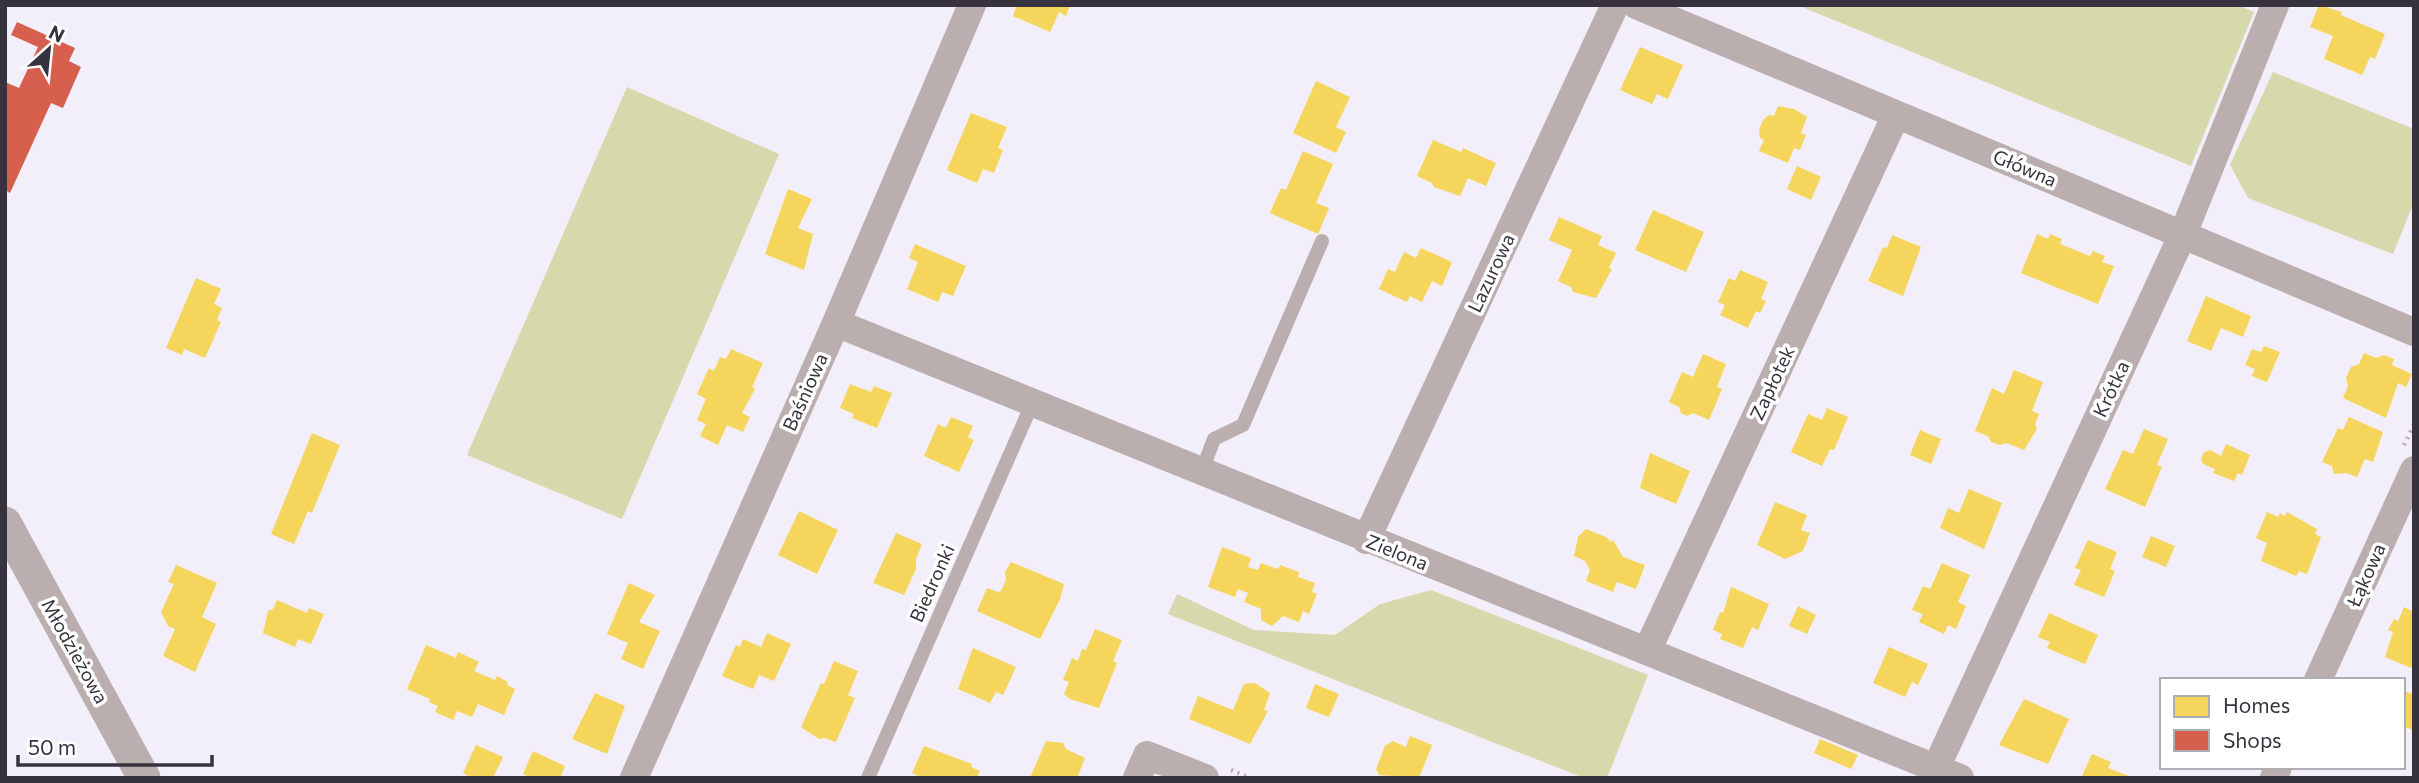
<svg xmlns="http://www.w3.org/2000/svg" width="2419" height="783" viewBox="0 0 2419 783" font-family="Commissioner,sans-serif">
  <style>
    .forest { fill: #d5d9ac }
    .homes { fill: #f6d55c }
    .shops { fill: #d6604d }
    .lines { fill: none; stroke-linecap: round; stroke-linejoin: round }
    .path { stroke: #b6aeb0; stroke-width: 4.5; stroke-dasharray: 2 5; stroke-linecap: butt }
    .service { stroke: #baaeaf; stroke-width: 14 }
    .minor { stroke: #baaeaf; stroke-width: 28 }
    .tertiary { stroke: #baaeaf; stroke-width: 33 }
    .labels { text-anchor: middle; stroke-width: 7; stroke-linejoin: round; paint-order: stroke }
    .street-label { font-size: 19px; fill: #36323e; stroke: #fff }
  </style>
  <rect width="100%" height="100%" fill="#f2eefa"/>
  <!-- forest -->
  <path class="forest" d="M1797,5H2238L2254,12L2191,166Z
    M2273,72L2414,129V202L2393,254L2248,198L2230,165Z
    M627,87L779,154L622,519L467,455Z
    M1431,590L1648,675L1607,778H1584L1168,614L1177,594L1254,630L1335,635L1380,604Z"/>
  <!-- homes -->
  <path class="homes" d="M1017,5H1070L1066,16L1059,12L1050,32L1013,16Z
    M2319,5L2342,12L2341,15L2385,34L2375,59L2370,57L2362,75L2324,59L2333,36L2310,27Z
    M1640,47L1683,65L1668,99L1657,94L1652,104L1620,90Z
    M1316,81L1350,97L1336,127L1346,132L1336,153L1293,133Z
    M1778,106L1794,109L1807,117L1801,133L1806,135L1800,150L1794,148L1788,163L1759,151L1764,140L1760,138L1759,130L1763,120L1769,115L1774,116Z
    M971,113L1007,127L998,148L1003,150L994,173L983,169L977,183L947,170Z
    M1433,140L1461,152L1463,148L1496,163L1486,186L1468,178L1460,196L1434,187L1432,183L1417,176Z
    M1303,151L1333,164L1316,203L1329,208L1318,234L1270,213L1281,188L1286,190Z
    M1797,166L1821,177L1811,200L1787,189Z
    M788,189L812,199L798,228L813,234L804,270L765,254Z
    M1653,210L1704,232L1686,272L1635,250Z
    M1559,217L1602,236L1598,245L1616,253L1609,268L1612,269L1596,298L1573,292L1571,287L1558,281L1572,250L1549,240Z
    M2037,234L2048,239L2050,234L2062,239L2060,244L2090,256L2093,251L2105,256L2102,262L2114,266L2098,304L2021,273Z
    M1892,235L1921,247L1903,296L1868,281L1883,247L1887,248Z
    M915,244L966,266L953,296L942,292L938,302L907,289L918,262L909,258Z
    M1421,248L1452,262L1442,286L1432,281L1422,302L1410,296L1407,302L1379,289L1388,269L1395,272L1404,252L1416,258Z
    M1740,270L1768,282L1761,299L1766,301L1760,313L1756,311L1748,328L1720,315L1725,305L1718,302L1729,278L1735,281Z
    M196,278L221,289L214,304L222,308L217,320L221,322L205,358L184,349L182,355L166,348Z
    M2206,296L2251,316L2243,337L2221,328L2211,351L2187,341Z
    M2264,346L2280,352L2267,382L2252,376L2255,369L2245,365L2252,349L2261,352Z
    M731,349L763,363L752,387L755,389L742,413L750,417L743,432L727,425L718,445L700,436L706,424L697,420L706,399L697,394L709,368L714,371L720,357L726,359Z
    M2364,353L2376,358L2384,355L2394,359L2392,365L2412,374L2406,387L2398,383L2386,418L2343,398L2348,386L2346,378L2351,367L2359,364Z
    M1703,354L1726,364L1717,387L1722,389L1709,420L1693,413L1687,416L1681,413L1679,407L1669,402L1682,372L1693,377Z
    M2014,370L2043,382L2032,411L2039,414L2035,424L2037,429L2024,450L2006,443L2000,445L1991,442L1988,436L1975,431L1992,388L2004,394Z
    M850,384L871,392L874,386L892,393L877,428L852,418L854,414L840,408Z
    M1827,408L1848,417L1834,450L1830,449L1822,466L1791,452L1808,414L1822,420Z
    M951,417L973,426L968,437L974,440L959,472L924,456L938,424L946,428Z
    M2349,417L2383,432L2373,462L2365,459L2357,477L2346,473L2334,474L2332,466L2322,462L2338,428L2343,430Z
    M2144,429L2168,439L2157,465L2162,467L2145,507L2105,489L2123,450L2133,454Z
    M1920,430L1941,439L1931,464L1910,455Z
    M312,433L340,445L312,513L308,511L294,544L271,534Z
    M2226,444L2250,455L2242,475L2238,473L2234,481L2213,473L2215,469L2203,464L2201,459L2204,452L2210,450L2221,456Z
    M1650,453L1690,471L1676,504L1640,488Z
    M1969,489L2002,503L1984,549L1940,528L1948,508L1959,513Z
    M1775,502L1807,515L1801,530L1810,533L1803,551L1785,559L1757,545Z
    M799,511L838,530L817,574L778,555Z
    M2267,512L2278,517L2280,513L2285,516L2287,512L2317,529L2315,534L2321,537L2307,574L2299,571L2296,576L2261,561L2267,543L2256,538Z
    M1586,529L1608,538L1610,542L1613,540L1623,557L1645,565L1636,589L1617,582L1613,592L1586,581L1590,570L1585,561L1574,556L1578,537Z
    M896,533L922,544L916,559V569L904,595L873,583Z
    M2151,536L2175,546L2166,567L2142,557Z
    M2088,540L2117,552L2110,569L2115,571L2104,597L2074,585L2081,570L2075,568Z
    M1222,547L1251,558L1248,567L1258,570L1261,563L1278,569L1280,565L1299,572L1298,577L1315,583L1312,592L1317,594L1309,614L1303,611L1299,622L1283,616L1272,626L1261,620V609L1244,602L1248,593L1238,589L1235,597L1208,587Z
    M1011,562L1064,584L1060,599L1040,639L977,611L987,588L998,592L1001,591L1006,580L1005,572Z
    M1942,563L1970,575L1958,602L1966,606L1956,629L1948,625L1944,634L1919,622L1923,614L1912,610L1923,586L1930,589Z
    M176,565L217,583L202,617L216,624L195,672L163,656L175,629L168,626L161,612L174,584L168,582Z
    M629,583L655,595L639,622L660,631L643,669L621,659L628,643L607,634Z
    M1731,587L1769,604L1758,630L1752,627L1743,648L1720,639L1722,634L1713,630L1720,612L1723,613Z
    M277,600L307,613L309,608L324,614L311,644L298,639L295,647L263,633L268,611L273,609Z
    M1798,606L1816,615L1807,634L1789,626Z
    M2404,607L2414,612V661L2411,668L2385,657L2393,632L2388,630L2394,619L2398,621Z
    M2049,613L2098,635L2085,664L2047,648L2050,642L2038,637Z
    M1095,629L1122,640L1113,661L1117,663L1099,708L1070,699L1064,694L1069,682L1063,680L1072,658L1078,661L1082,649L1086,650Z
    M767,633L791,644L774,681L759,675L753,689L722,676L736,645L740,647L743,639L761,647Z
    M426,645L456,658L458,652L479,662L474,671L495,680L497,676L508,682L507,685L515,689L504,715L478,704L472,717L457,711L453,720L435,712L438,706L429,702L430,699L407,689Z
    M1889,647L1928,664L1918,685L1912,682L1905,697L1873,683Z
    M973,648L1016,667L1003,695L996,692L990,703L958,689Z
    M834,661L858,671L848,695L855,698L836,742L825,738L819,739L801,727L821,683L824,684Z
    M1255,683L1270,693L1264,710L1268,711L1250,744L1189,719L1198,696L1233,710L1244,684Z
    M1315,684L1339,694L1329,717L1306,708Z
    M2403,690L2414,695L2413,730L2403,726Z
    M595,693L625,706L607,754L572,739Z
    M2024,699L2069,719L2048,764L1999,745Z
    M1410,736L1432,745L1419,778L1379,775L1376,769L1385,746L1393,741L1406,747Z
    M1820,739L1858,755L1851,769L1814,753Z
    M1046,741L1063,743L1066,749L1085,758L1077,778H1030Z
    M476,745L503,757L493,778H472L463,773Z
    M924,746L972,764L971,767L980,771L977,778H923L912,773Z
    M533,751L565,766L560,778H531L523,774Z
    M2092,754L2111,762L2108,768L2134,778H2081Z"/>
  <!-- shops -->
  <path class="shops" d="M17,22L75,48L69,61L81,67L63,108L51,103L10,193L5,190V82L19,88L38,47L11,35Z"/>
  <g class="lines">
    <!-- path -->
    <path class="path" d="M2404,445L2414,425
      M1231,770L1250,778"/>
    <!-- service -->
    <path class="service" d="M1201,473L1214,439L1243,425L1322,241
      M868,778L1032,404"/>
    <!-- minor -->
    <path class="minor" d="M1636,5L2414,332
      M836,323L1960,778
      M1366,540L1615,5
      M1647,651L1896,115
      M2318,680L2414,470
      M1936,768L2183,234L2275,5
      M634,778L836,323L972,5
      M1137,778L1147,755L1205,778
      M2274,778L2278,767"/>
    <!-- tertiary -->
    <path class="tertiary" d="M5,523L144,778"/>
  </g>
  <g class="labels">
    <!-- street labels -->
    <g class="street-label">
      <text transform="translate(2025 168) rotate(23)" y="7">Główna</text>
      <text transform="translate(1491 273) rotate(-65)" y="7">Lazurowa</text>
      <text transform="translate(1772 383) rotate(-65)" y="7">Zapłotek</text>
      <text transform="translate(2111 389) rotate(-65)" y="7">Krótka</text>
      <text transform="translate(805 392) rotate(-66)" y="7">Baśniowa</text>
      <text transform="translate(1397 552) rotate(22)" y="7">Zielona</text>
      <text transform="translate(2366 575) rotate(-66)" y="7">Łąkowa</text>
      <text transform="translate(932 583) rotate(-66)" y="7">Biedronki</text>
      <text transform="translate(75 651) rotate(61)" y="7">Młodzieżowa</text>
    </g>
  </g>
  <!-- border -->
  <rect width="2419" height="783" fill="none" stroke="#36323e" stroke-width="14"/>
  <!-- legend -->
  <rect x="2160" y="678" width="245" height="91" fill="#ffffff" stroke="#afadb2" stroke-width="2"/>
  <rect x="2174" y="696" width="35" height="21" fill="#f6d55c" stroke="#afadb2" stroke-width="2"/>
  <text x="2223" y="713" font-size="21" fill="#36323e">Homes</text>
  <rect x="2174" y="730" width="35" height="21" fill="#d6604d" stroke="#afadb2" stroke-width="2"/>
  <text x="2223" y="748" font-size="21" fill="#36323e">Shops</text>
  <!-- north arrow -->
  <g transform="translate(49 49) rotate(27)" stroke="#ffffff" stroke-width="5" paint-order="stroke">
  <path d="M0-5L12 26L0 18L-12 26Z" fill="#36323e"/>
  <text y="-10" font-size="19" font-weight="bold" text-anchor="middle" fill="#36323e">N</text>
  </g>
  <!-- scale -->
  <path d="M18 755v10h194v-10" fill="none" stroke="#36323e" stroke-width="3.5"/>
  <text x="28" y="755" font-size="21" fill="#36323e" stroke="#ffffff" stroke-width="5" paint-order="stroke">50 m</text>
</svg>
